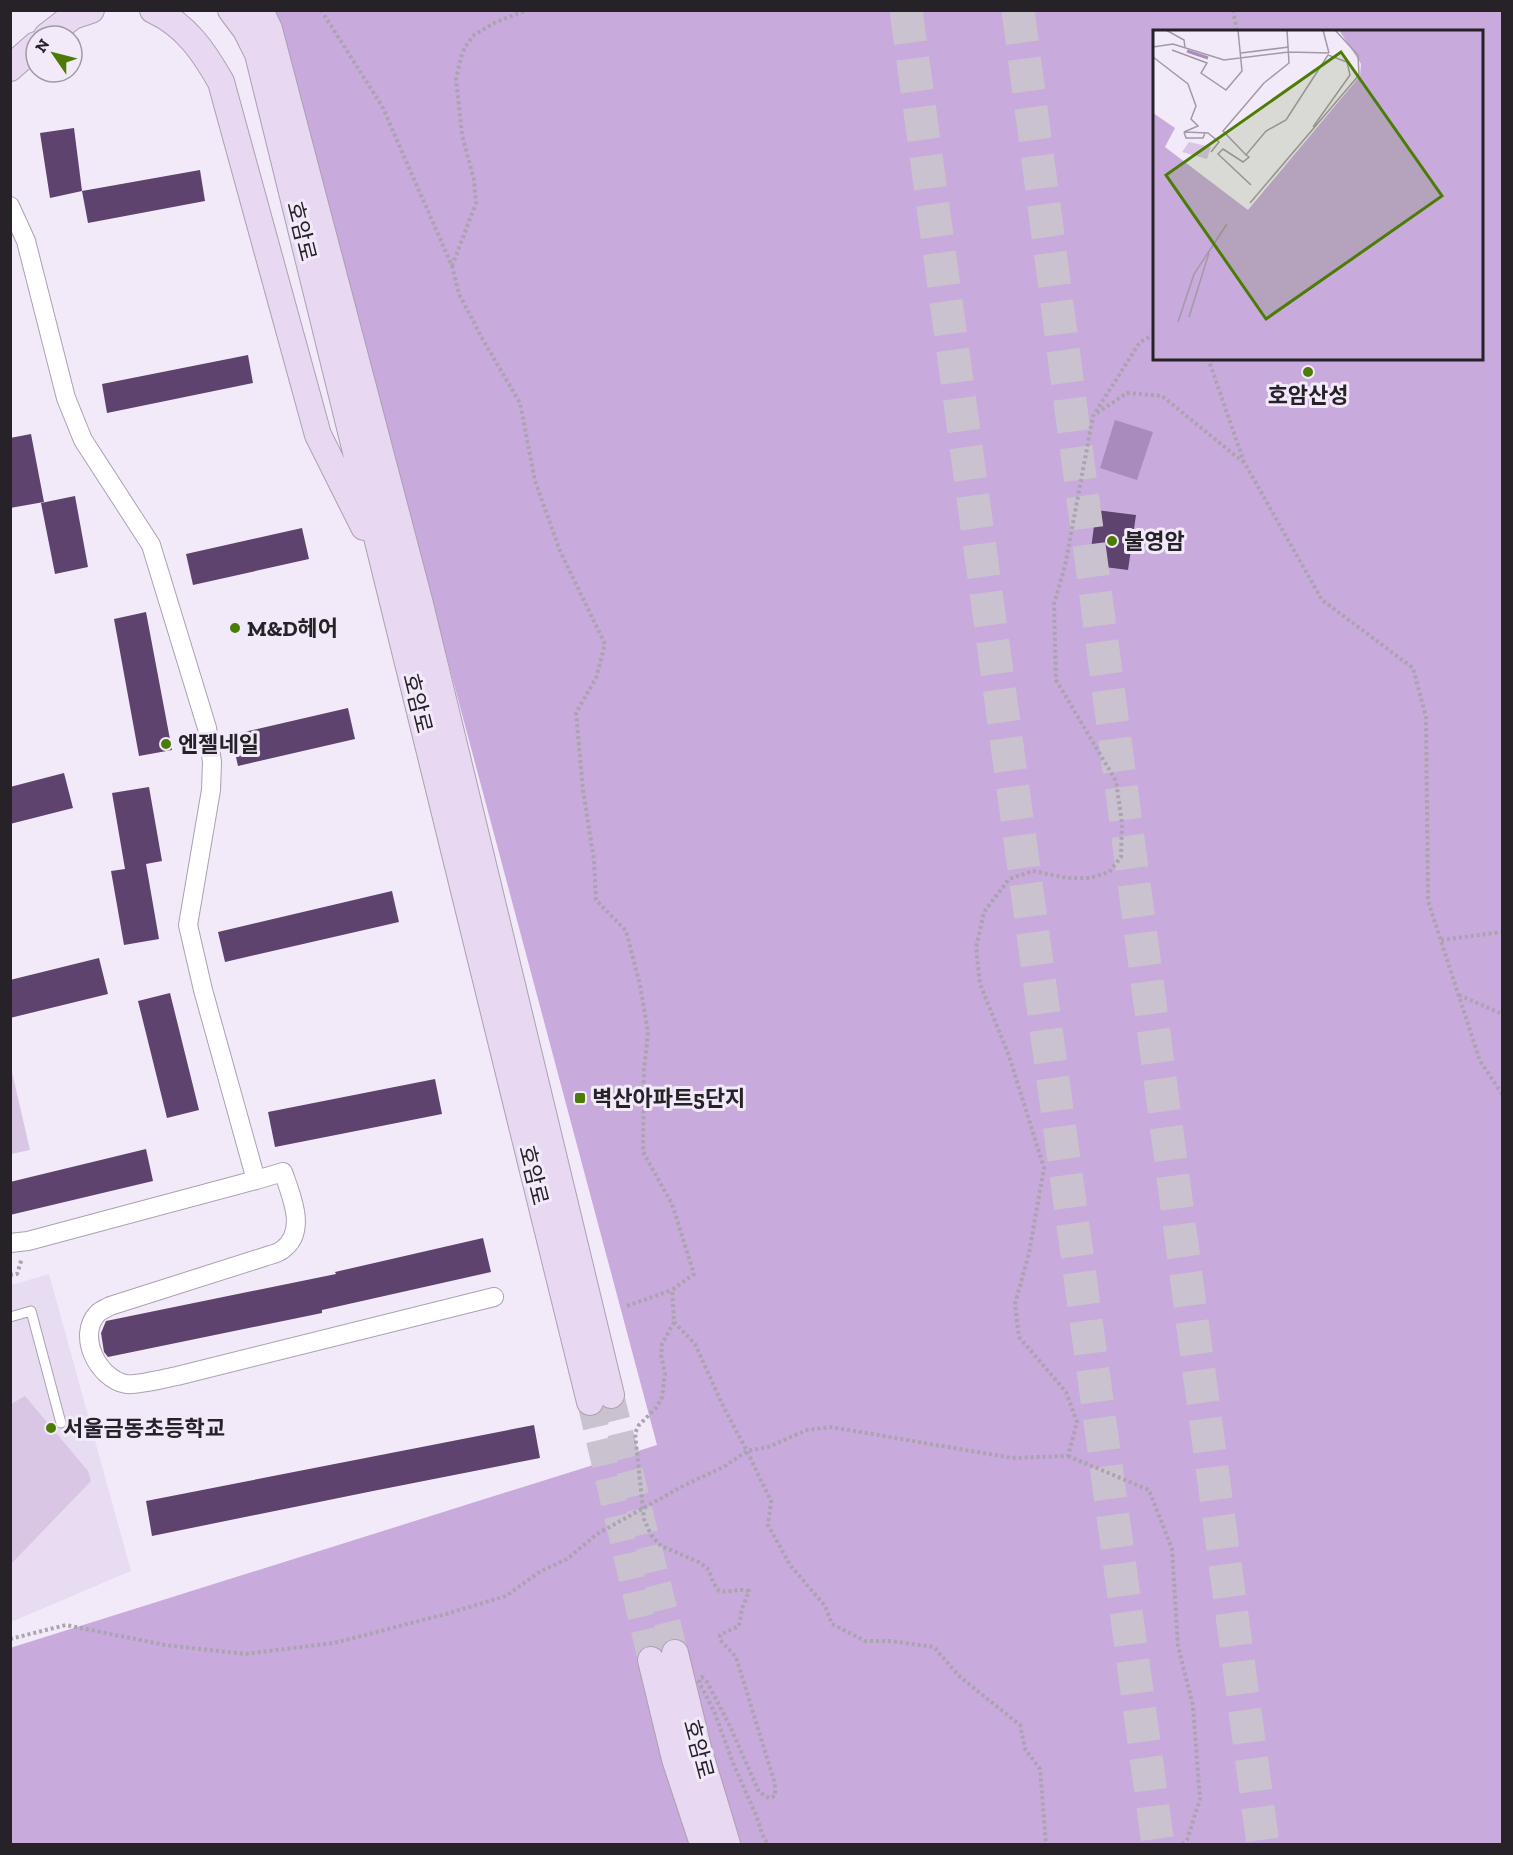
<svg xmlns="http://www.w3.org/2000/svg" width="1513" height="1855" viewBox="0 0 1513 1855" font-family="'Zilla Slab','Noto Sans KR',serif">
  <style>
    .built { fill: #e8dcf2 }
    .green { fill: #d8c6e4 }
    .forest { fill: #c8aadc; fill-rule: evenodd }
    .water { fill: #a98cbd }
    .building { fill: #5d436e }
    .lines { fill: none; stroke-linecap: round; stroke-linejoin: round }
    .secondary-tunnel { stroke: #cac2cf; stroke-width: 26; stroke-dasharray: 26 13; stroke-linecap: butt }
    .highway-tunnel { stroke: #cac2cf; stroke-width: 33; stroke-dasharray: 33 16; stroke-linecap: butt }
    .lane-casing { stroke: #aaa1b0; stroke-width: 11 }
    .street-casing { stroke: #aaa1b0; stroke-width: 20 }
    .secondary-casing { stroke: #aaa1b0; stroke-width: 28 }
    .path { stroke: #aba4b0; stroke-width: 4; stroke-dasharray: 3 3; stroke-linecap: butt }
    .lane { stroke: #fff; stroke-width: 9 }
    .street { stroke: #fff; stroke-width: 18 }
    .secondary { stroke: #e8d8f2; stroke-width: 26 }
    .path-bridge { stroke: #aba4b0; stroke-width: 4; stroke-dasharray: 3 3; stroke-linecap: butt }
    .poi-dot { fill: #4c7c05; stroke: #f3eaf9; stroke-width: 2 }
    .labels { text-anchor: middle; stroke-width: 6; stroke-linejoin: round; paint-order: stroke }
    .street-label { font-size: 22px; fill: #262228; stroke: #f3eaf9 }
    .poi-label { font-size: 22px; font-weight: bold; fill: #262228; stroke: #f3eaf9; text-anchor: start }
    .inset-river { fill: none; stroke: #a98cbd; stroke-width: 3 }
    .inset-road { fill: none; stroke: #a19aa5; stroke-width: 1.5 }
    .view { fill: #4c7c05; fill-opacity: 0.15; stroke: #4c7c05; stroke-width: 3 }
    .inset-edge { fill: none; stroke: #262228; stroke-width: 3 }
  </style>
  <rect width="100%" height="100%" fill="#f3eaf9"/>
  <!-- built -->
  <path class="built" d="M49,1274L131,1571L11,1622V1285Z"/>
  <!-- green -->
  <path class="green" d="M11,1068L30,1150L11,1154H10Z
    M25,1396L88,1471L91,1481L11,1564V1404Z"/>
  <!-- forest -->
  <path class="forest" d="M266,11H1502V1844H11L10,1648L657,1445L383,418ZM1154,32H1482V358H1154Z"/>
  <!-- water -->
  <path class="water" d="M1115,420L1153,432L1137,480L1100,468Z"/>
  <!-- building -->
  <path class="building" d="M74,128L82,191L50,198L40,133Z
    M200,170L205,201L88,223L82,191Z
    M248,355L253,383L107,413L102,384Z
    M31,434L44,502L10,508V438Z
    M75,496L88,567L55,574L41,503Z
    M1096,510L1136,515L1128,570L1089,565Z
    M302,528L309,559L193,585L186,554Z
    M146,612L172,750L139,756L114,619Z
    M348,708L355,739L238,766L231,735Z
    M64,773L73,808L10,824V787Z
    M149,787L162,861L146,864L159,939L124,945L111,871L125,869L112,793Z
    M392,891L399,922L225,962L218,932Z
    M99,958L108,994L10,1018V980Z
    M170,993L199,1110L167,1118L138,1001Z
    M435,1079L442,1114L275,1147L268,1112Z
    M146,1149L153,1181L10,1215V1182Z
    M483,1238L491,1272L322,1310V1313L108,1357L104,1352L101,1333L106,1321L336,1274L335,1272Z
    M534,1425L540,1458L373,1491L152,1536L146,1501Z"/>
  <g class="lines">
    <!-- secondary-tunnel -->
    <path class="secondary-tunnel" d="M611,1395L675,1653
      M590,1402L651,1660"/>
    <!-- highway-tunnel -->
    <path class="highway-tunnel" d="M906,10L1158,1844
      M1018,10L1194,1335L1263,1844"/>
    <!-- lane casing -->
    <g class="lane-casing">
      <path id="lane" d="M10,1317L31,1311L61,1423"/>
    </g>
    <!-- street casing -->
    <g class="street-casing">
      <path id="street" d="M10,206L26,241L66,398L83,440L151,545L207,728L212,762L211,790L188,925L203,990L256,1180L28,1241L10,1243
        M256,1180L283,1172C291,1195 308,1232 282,1250C277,1254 269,1255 264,1257L110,1306C107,1308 101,1310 98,1313C76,1335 98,1379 126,1384C135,1386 166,1378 177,1376L494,1297"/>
    </g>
    <!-- secondary casing -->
    <g class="secondary-casing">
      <path id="secondary" d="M153,10C186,25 204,52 221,82L318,435L364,527
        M231,10L246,30L258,54L590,1402
        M260,10L269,29L420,604L611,1395
        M47,36L73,16L91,10
        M10,68L36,45
        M675,1653L698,1748L727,1844
        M651,1660L675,1759L703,1844"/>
    </g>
    <!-- path -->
    <path class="path" d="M321,10L382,106L452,266L459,294L483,340L520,403L535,481L560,551L605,644L596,678L576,713L583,790L594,860L596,900L626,931L640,985L648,1032L644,1070L643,1152L672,1204L694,1274L672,1290L674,1322L695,1344L724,1408L747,1451L771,1501L768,1525L790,1565L825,1606L832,1624L865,1641H890L934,1647L960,1677L1020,1725L1025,1749L1040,1769L1046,1844
      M1233,10L1237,32
      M452,266L476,203L474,180L462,135L456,79L461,57L465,47L474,35L496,22L527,10
      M1208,358L1244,462L1322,600L1413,668L1426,717L1428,901L1480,1061L1502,1094
      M1097,413L1127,393L1162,396L1243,462
      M1441,940L1502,932
      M1459,995L1502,1014
      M10,1275L17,1274L22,1258
      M627,1306L672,1290
      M1068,1456L1149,1490L1172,1549L1178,1646L1193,1706L1200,1799L1187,1840L1182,1844
      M10,1639L66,1625L165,1645L245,1654L334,1643L446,1614L506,1596L541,1571L567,1559L597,1534L683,1486L725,1466L747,1451L768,1447L807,1430L831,1427L1012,1458L1068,1456L1077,1422L1066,1392L1019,1337L1015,1304L1029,1253L1044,1168L1009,1056L980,984L976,948L984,912L1009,879L1033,871L1067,878H1090L1109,872L1121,857L1122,823L1116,781L1056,680L1054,604L1065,566L1093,416L1140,342L1154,335"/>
    <!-- lane -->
    <use href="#lane" class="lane"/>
    <!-- street -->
    <use href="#street" class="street"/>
    <!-- secondary -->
    <use href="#secondary" class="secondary"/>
    <!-- path-bridge -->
    <path class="path-bridge" d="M674,1322L662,1344L661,1355L665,1373L662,1397L657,1407L639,1425L635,1433L644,1519L651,1535L661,1546L701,1563L709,1570L713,1582L719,1591C731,1593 738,1588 749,1591L742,1609L739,1626L720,1635V1640L736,1657L775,1784V1796L769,1798L759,1792L729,1724L707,1682L702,1677L699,1682L714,1711L733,1763L756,1815L764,1839L769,1844"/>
  </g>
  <!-- markers -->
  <g class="poi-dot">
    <circle cx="1308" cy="372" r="6"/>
    <circle cx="1112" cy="541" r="6"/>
    <circle cx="235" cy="628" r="6"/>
    <circle cx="166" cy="744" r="6"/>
    <rect x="574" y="1092" width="12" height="12" rx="3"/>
    <circle cx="51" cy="1428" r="6"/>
  </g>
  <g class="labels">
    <!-- street labels -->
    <g class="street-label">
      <text transform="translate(302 231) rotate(76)" y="8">호암로</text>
      <text transform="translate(418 703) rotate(76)" y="8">호암로</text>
      <text transform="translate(534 1175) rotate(76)" y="8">호암로</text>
      <text transform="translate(699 1749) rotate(75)" y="8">호암로</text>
    </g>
    <!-- poi labels -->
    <g class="poi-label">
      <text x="1308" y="403" text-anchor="middle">호암산성</text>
      <text x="1124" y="549">불영암</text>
      <text x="247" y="636">M&amp;D헤어</text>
      <text x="178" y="752">엔젤네일</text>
      <text x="592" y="1106">벽산아파트5단지</text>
      <text x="63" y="1436">서울금동초등학교</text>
    </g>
  </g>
  <!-- overview -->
  <g transform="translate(1153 30)">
    <rect width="330" height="330" fill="#f3eaf9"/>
    <path d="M36,112L58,117L54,129L29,122Z" fill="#d8c6e4"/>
    <path d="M186,0H330V330H0V83L22,98L12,117L95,180L207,46L208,34Z" fill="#c8aadc"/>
    <path class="inset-river" d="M34,21L55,28"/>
    <path class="inset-road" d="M13,0L31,10L32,18M134,0L136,33L111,53L70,101L93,125L113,101L133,90L175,25M170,0L176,23M0,17L20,14L71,30L136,22L176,23M19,20L54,33L48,43L73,60L89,41L85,0M88,23L136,17M0,27L35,54L43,76L38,89L45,96L31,102L55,103L66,112L58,122M160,97L197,45L194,32L175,25M31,102L33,108H50L52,103M93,125L96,127L90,132L70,119L65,124L98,155M97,173L206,45L205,25L182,0M36,287L56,223M25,292L41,244L74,194"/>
    <path class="view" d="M188,22L289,166L113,289L13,145Z"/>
    <rect width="330" height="330" class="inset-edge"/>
  </g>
  <!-- border -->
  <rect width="1513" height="1855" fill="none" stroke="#262228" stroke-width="24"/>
  <!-- north arrow -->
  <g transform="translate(54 54) rotate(305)"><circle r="28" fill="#f3eaf9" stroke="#a19aa5" stroke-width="1.5"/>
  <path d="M0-4.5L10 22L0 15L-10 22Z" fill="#4c7c05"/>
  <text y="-9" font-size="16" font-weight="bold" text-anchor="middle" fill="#262228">N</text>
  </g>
</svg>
